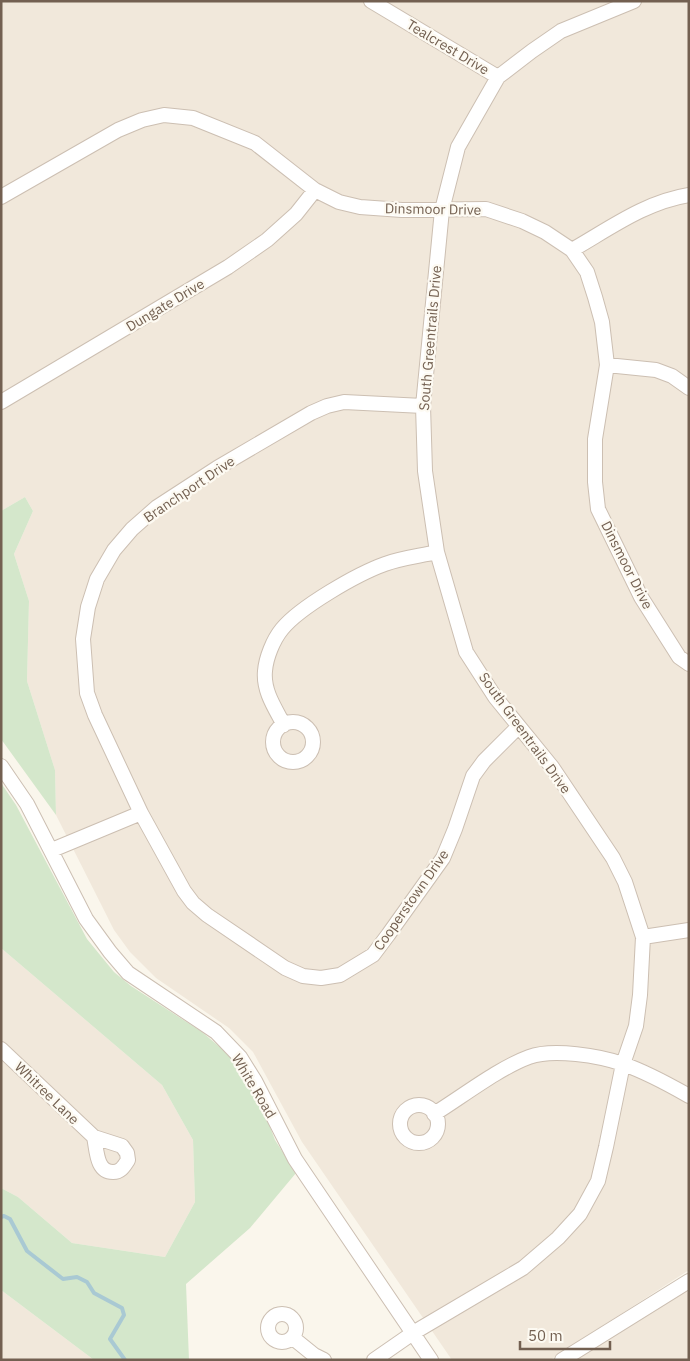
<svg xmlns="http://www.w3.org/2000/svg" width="690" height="1361" viewBox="0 0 690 1361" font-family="'IBM Plex Sans',sans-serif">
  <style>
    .residential { fill: #f1e8db }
    .green { fill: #d4e7cb }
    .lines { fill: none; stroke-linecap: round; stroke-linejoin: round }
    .stream { stroke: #a9c9d3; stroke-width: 4 }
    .minor-casing { stroke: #ccbfb2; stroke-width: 16 }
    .minor { stroke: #fff; stroke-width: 14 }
    .labels { text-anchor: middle; stroke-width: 4.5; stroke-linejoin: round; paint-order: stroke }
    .street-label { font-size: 14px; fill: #736051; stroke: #fdfaf2 }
  </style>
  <rect width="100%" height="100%" fill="#faf6ec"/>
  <!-- residential -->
  <path class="residential" d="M1,1H689V1270L550,1360H452L302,1142L253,1052L229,1028L156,978L130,952L114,930L56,815L55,770L27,681L29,601L14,554L33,511L25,497L1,511Z
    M1,948L162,1085L193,1140L195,1202L165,1257L72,1243L18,1197L1,1188Z
    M689,1287V1360H573Z
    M1,1290L94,1360H1Z"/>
  <!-- green -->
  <path class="green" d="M25,497L33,511L14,554L29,601L27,681L55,770L56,815L1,739V511Z
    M1,783L16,805L87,939L114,972L131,986L202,1032L228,1054L246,1077L264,1111L275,1140L296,1173L250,1228L186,1284L189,1360H94L1,1290V1188L18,1197L72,1243L165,1257L195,1202L193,1140L162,1085L1,948Z"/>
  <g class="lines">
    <!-- stream -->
    <path class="stream" d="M1,1217L4,1216L10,1219L27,1251L63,1279L77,1277L87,1282L94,1293L122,1308L124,1315L110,1339L125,1360"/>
    <!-- minor casing -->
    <g class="minor-casing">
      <path id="minor" d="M371,1L498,77
        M1,197L118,130L142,120L164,115L193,118L255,143L315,190L339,202L360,207L402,210L486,209L522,221L545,232L572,250L587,272L595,297L602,322L607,365L595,439V482L598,509L641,597L679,657L689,664
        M572,250C609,229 645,202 689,195
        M607,365L656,370L672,376L689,388
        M1,402L228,267L267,240L296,214L315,190
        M273 742a20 20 0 1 1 40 0a20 20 0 1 1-40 0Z
        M284,725C275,708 263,691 265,671C266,658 273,640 282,629C300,607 357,574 385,564C401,558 420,556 437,552
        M1,766L27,804L86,919L110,952L128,973L216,1032L240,1057L255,1081L295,1159L431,1360
        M141,813L95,715L87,693L83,639L88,607L97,579L114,550L132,529L157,507L217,468L311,413L327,406L344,402L423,406
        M52,850L141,813L184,891L193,903L207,915L285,968L303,976L321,978L340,975L373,955L388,935L443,858L455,829L473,776L484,761L518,727
        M643,937L689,930
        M1,1049L94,1137L122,1146L127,1153L128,1160C124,1166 121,1172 113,1172C96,1172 97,1150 94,1137
        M400 1124a19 19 0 1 1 38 0a19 19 0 1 1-38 0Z
        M434,1114C463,1096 499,1068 529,1057C553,1048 600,1056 623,1064C646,1072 668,1084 689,1096
        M268 1328a14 14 0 1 1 28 0a14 14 0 1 1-28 0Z
        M293,1338L314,1355L324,1360
        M374,1360L413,1333L523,1268L558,1238L580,1214L598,1181L606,1147L623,1064L636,1026L640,995L643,937L625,882L613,858L552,767L495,697L466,652L437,552L425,471L423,406L442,210L458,147L498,77L532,51L561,31L634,1
        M562,1360L689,1281"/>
    </g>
    <!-- minor -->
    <use href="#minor" class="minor"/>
  </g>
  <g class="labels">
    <!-- street labels -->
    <g class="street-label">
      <text transform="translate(448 47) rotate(31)" y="5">Tealcrest Drive</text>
      <text transform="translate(433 209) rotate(1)" y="5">Dinsmoor Drive</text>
      <text transform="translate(165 305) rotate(-31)" y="5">Dungate Drive</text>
      <text transform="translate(430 338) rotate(-85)" y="5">South Greentrails Drive</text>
      <text transform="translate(189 489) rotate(-34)" y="5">Branchport Drive</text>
      <text transform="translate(627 565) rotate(63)" y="5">Dinsmoor Drive</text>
      <text transform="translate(525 733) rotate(54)" y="5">South Greentrails Drive</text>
      <text transform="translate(411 900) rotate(-55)" y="5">Cooperstown Drive</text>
      <text transform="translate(254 1086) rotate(59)" y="5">White Road</text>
      <text transform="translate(47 1093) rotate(44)" y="5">Whitree Lane</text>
    </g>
  </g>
  <!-- border -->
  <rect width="690" height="1361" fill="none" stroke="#736051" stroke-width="5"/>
  <!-- scale -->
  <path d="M520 1341v8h90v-8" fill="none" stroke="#736051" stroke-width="2.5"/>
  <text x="528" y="1341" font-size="15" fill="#736051" stroke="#fdfaf2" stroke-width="4" paint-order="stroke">50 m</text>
</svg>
